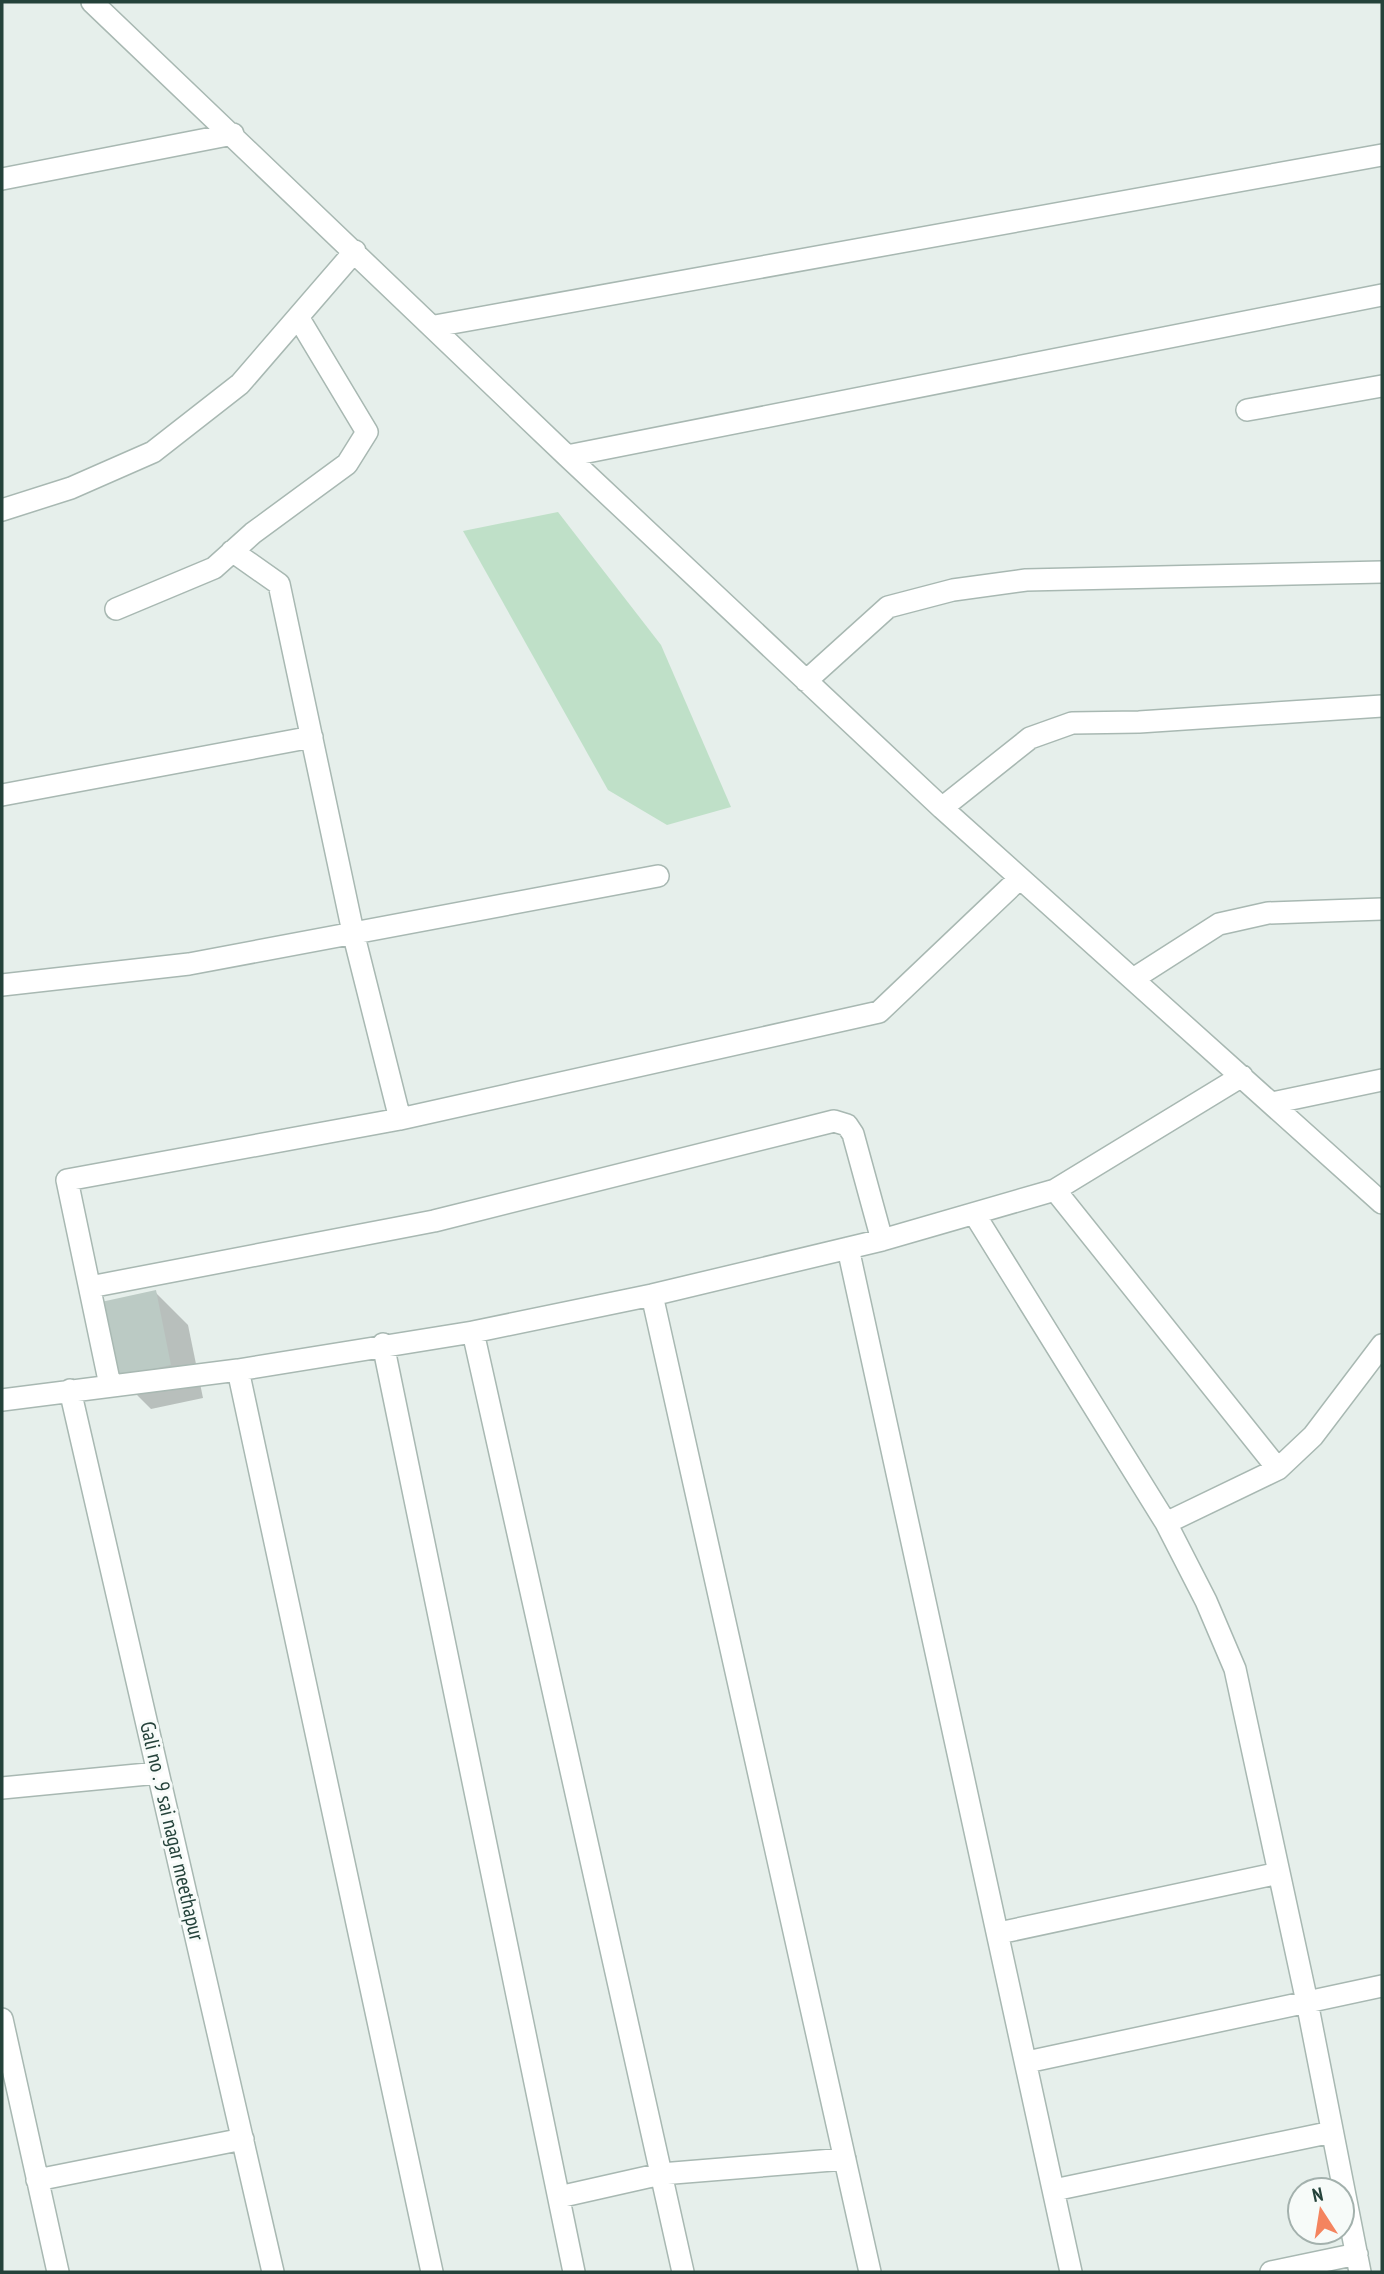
<svg xmlns="http://www.w3.org/2000/svg" width="1384" height="2274" viewBox="0 0 1384 2274" font-family="'PT Sans Narrow',sans-serif">
  <style>
    .green { fill: #bfe0c8 }
    .shadow { fill: #0003 }
    .building { fill: #bbcac4 }
    .lines { fill: none; stroke-linecap: round; stroke-linejoin: round }
    .minor-casing { stroke: #a8b8b2; stroke-width: 24 }
    .minor { stroke: #fff; stroke-width: 21 }
    .labels { text-anchor: middle; stroke-width: 6; stroke-linejoin: round; paint-order: stroke }
    .street-label { font-size: 21px; fill: #24423a; stroke: #f7fbf9 }
  </style>
  <rect width="100%" height="100%" fill="#e6efeb"/>
  <!-- green -->
  <path class="green" d="M558,512L661,645L731,807L667,825L608,790L463,531Z"/>
  <!-- shadow -->
  <path class="shadow" d="M155,1292L188,1325L203,1398L151,1409L118,1376Z"/>
  <!-- building -->
  <path class="building" d="M156,1290L171,1365L117,1377L101,1302Z"/>
  <g class="lines">
    <!-- minor casing -->
    <g class="minor-casing">
      <path id="minor" d="M92,2L567,456L942,808L1382,1203
        M2,179L233,134
        M435,326L1382,155
        M1247,410L1382,386
        M567,456L1382,295
        M2,510L71,488L153,452L240,384L355,251
        M232,551L279,584L353,932L400,1119
        M116,609L214,568L253,533L347,464L367,432L298,317
        M806,681L888,607L953,590L1026,580L1382,572
        M2,795L312,737
        M942,808L1030,738L1072,723L1139,722L1382,706
        M1133,979L1219,924L1268,913L1382,909
        M2,985L189,964L658,876
        M1272,1103L1382,1080
        M1055,1190L1278,1469
        M975,1215L1166,1523L1206,1601L1235,1669L1307,2002L1360,2272
        M848,1248L1071,2272
        M90,1287L434,1221L834,1121L847,1125L853,1134L882,1240
        M652,1295L870,2272
        M473,1332L683,2272
        M383,1344L574,2272
        M238,1370L432,2272
        M110,1385L67,1180L400,1119L879,1012L1020,878
        M70,1390L273,2272
        M2,1400L238,1370L473,1332L652,1295L882,1240L1055,1190L1242,1076
        M1166,1523L1278,1469L1313,1436L1382,1345
        M2,1788L158,1773
        M999,1933L1279,1873
        M2,2019L58,2272
        M1027,2062L1382,1986
        M37,2180L243,2139
        M1054,2190L1332,2132
        M559,2197L661,2174L845,2159
        M1271,2272L1357,2254"/>
    </g>
    <!-- minor -->
    <use href="#minor" class="minor"/>
  </g>
  <g class="labels">
    <!-- street labels -->
    <g class="street-label">
      <text transform="translate(172 1831) rotate(77)" y="7">Gali no . 9 sai nagar meethapur</text>
    </g>
  </g>
  <!-- border -->
  <rect width="1384" height="2274" fill="none" stroke="#24423a" stroke-width="7"/>
  <!-- north arrow -->
  <g transform="translate(1321 2211) rotate(348)"><circle r="33" fill="#f7fbf9" stroke="#a3b1ad" stroke-width="2"/>
  <path d="M0-5L12 26L0 18L-12 26Z" fill="#f4845f"/>
  <text y="-10" font-size="19" font-weight="bold" text-anchor="middle" fill="#24423a">N</text>
  </g>
</svg>
